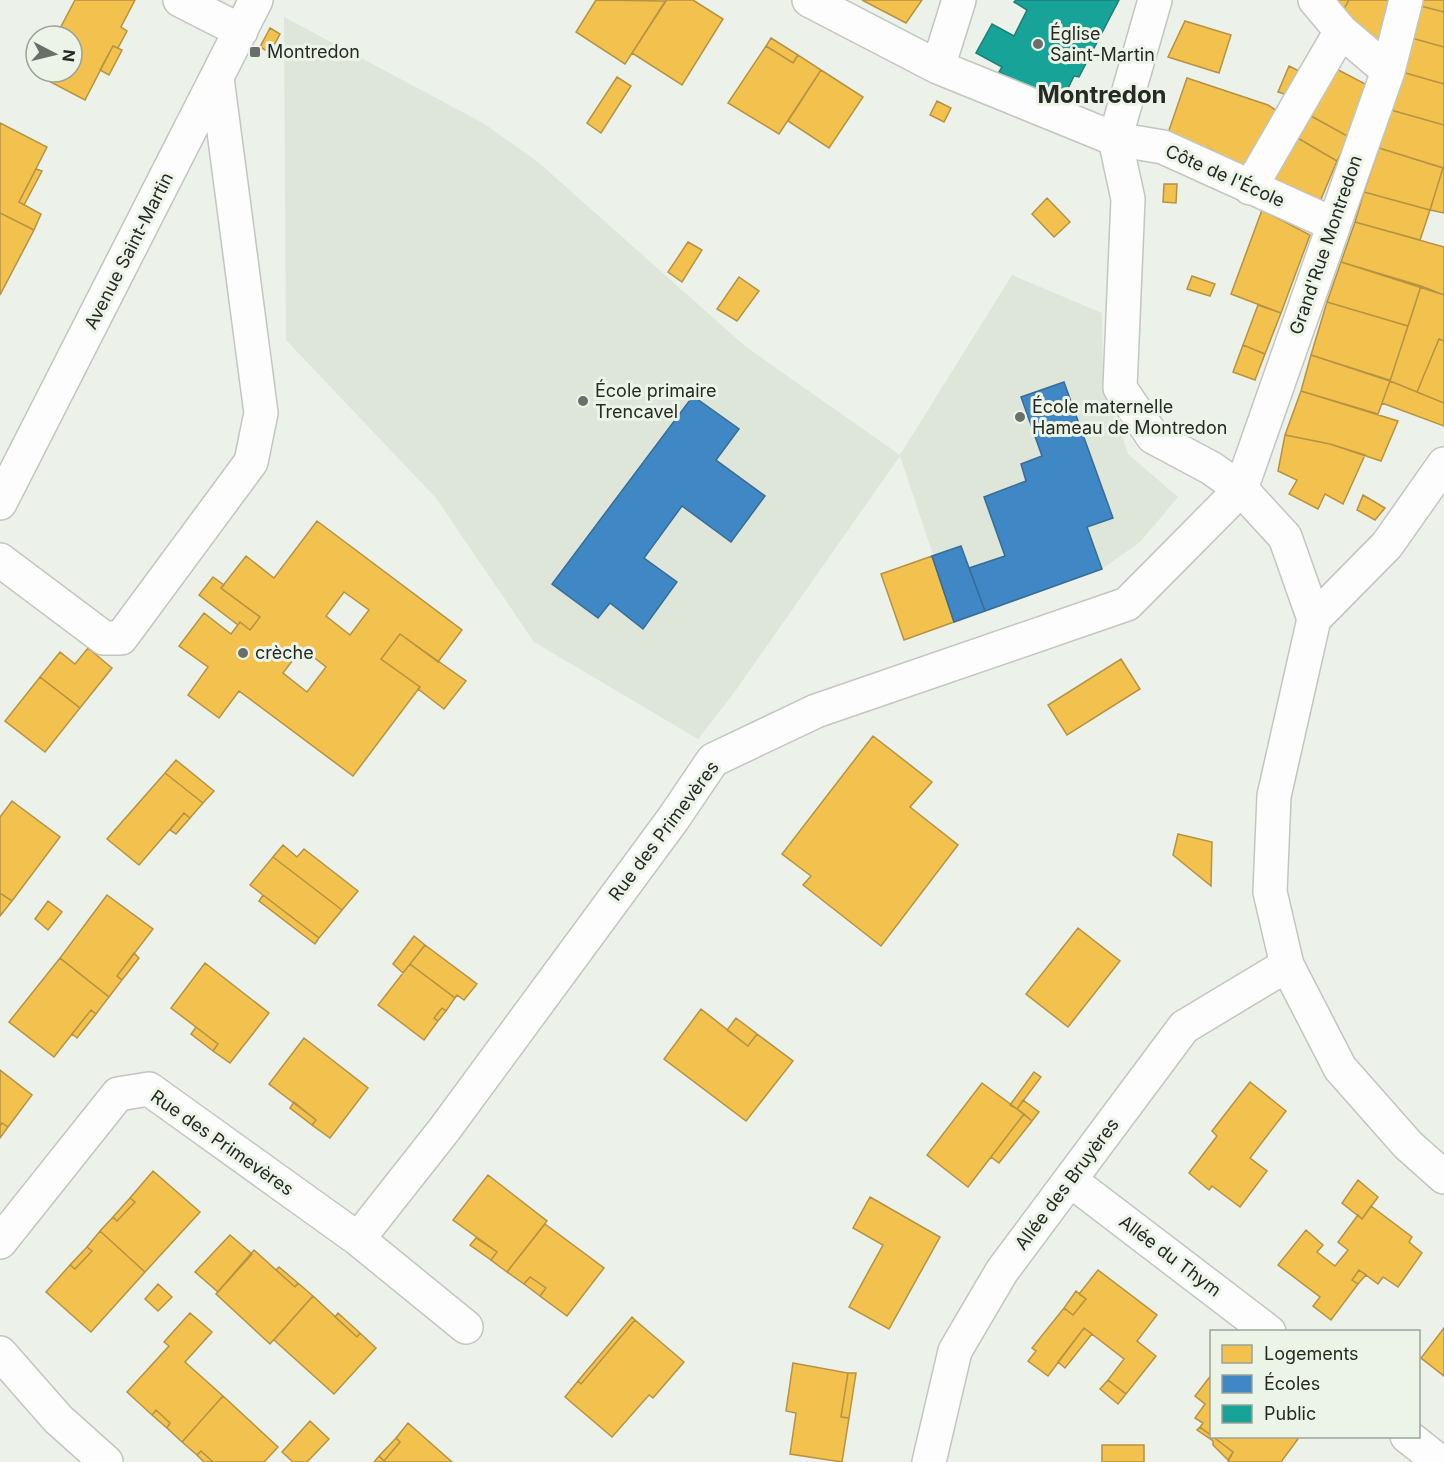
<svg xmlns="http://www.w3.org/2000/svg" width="1444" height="1462" viewBox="0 0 1444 1462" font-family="Inter,sans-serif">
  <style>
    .built { fill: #dde6d9 }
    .homes { fill: #f2c14e; stroke: #b59342; stroke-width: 1.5; fill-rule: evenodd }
    .schools { fill: #3f88c5; stroke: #386c95; stroke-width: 1.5 }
    .public { fill: #17a398; stroke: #1c7e76; stroke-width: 1.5 }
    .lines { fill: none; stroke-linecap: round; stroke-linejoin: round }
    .minor-casing { stroke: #c2c6c1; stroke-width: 36 }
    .minor { stroke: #fcfdfc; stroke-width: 33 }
    .poi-dot { fill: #6b6f6a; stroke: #ebf4e7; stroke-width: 2 }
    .labels { text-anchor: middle; stroke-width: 6; stroke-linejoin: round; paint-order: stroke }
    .poi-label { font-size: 18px; fill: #262925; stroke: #ebf4e7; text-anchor: start }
    .street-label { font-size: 18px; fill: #262925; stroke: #ebf4e7 }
    .district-label { font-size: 24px; font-weight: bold; fill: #262925; stroke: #ebf4e7 }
  </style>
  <rect width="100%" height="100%" fill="#ecf1ea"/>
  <!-- built -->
  <path class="built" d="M284,17L483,123L538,162L746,347L900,455L1012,275L1102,313L1103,380L1128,454L1178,497L1140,542L1102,569L956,623L900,456L733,694L698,739L534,642L436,498L286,340Z"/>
  <!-- homes -->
  <path class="homes" d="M75,0H135L121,27L127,31L118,48L113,46L85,100L37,75L38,72H72V36H56Z
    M596,0L666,1L625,64L576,32Z
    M666,0H693L723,19L682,85L632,53Z
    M862,0H922L906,23Z
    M1327,0H1349L1341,14Z
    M1349,0H1397L1380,51L1341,14Z
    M1414,0H1444V12L1413,4Z
    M1413,4L1444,12V47L1408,37Z
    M1185,21L1231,35L1219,73L1168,57Z
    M270,28L280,34L270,53L260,47Z
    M1408,37L1444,47V84L1402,72Z
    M771,38L798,55L793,63L766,46Z
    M113,46L122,50L109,75L100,70Z
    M766,46L793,63L798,55L821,70L779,134L728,103Z
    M1327,64L1371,87L1349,137L1302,111Z
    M1289,66L1307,75L1294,97L1278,92Z
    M821,70L863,97L829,148L788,121Z
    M1402,72L1444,84V125L1391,110Z
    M617,77L631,86L601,133L587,123Z
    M1187,78L1268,105L1279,112L1249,169L1210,149L1209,153L1167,136Z
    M937,101L951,108L944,122L930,115Z
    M1391,110L1444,125V168L1379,148Z
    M1302,111L1349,137L1337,161L1289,133Z
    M0,123L47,147L19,202L41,214L34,230L0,213Z
    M1289,133L1337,161L1319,204L1266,178Z
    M1379,148L1443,168L1430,210L1364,192Z
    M1443,168H1444V213L1430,210Z
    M36,169L42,171L24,205L19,202Z
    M1164,184H1177L1176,203L1163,202Z
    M1364,192L1430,210L1420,240L1355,222Z
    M1047,198L1070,222L1054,237L1032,214Z
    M1262,210L1310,235L1281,313L1231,294Z
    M0,213L34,230L0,295Z
    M1355,222L1444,247V295L1341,262Z
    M688,242L702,250L682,282L668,272Z
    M1341,262L1421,286L1408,326L1327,302Z
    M1192,276L1215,284L1210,296L1187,289Z
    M739,277L759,291L737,321L717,309Z
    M1421,286L1444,295V341L1439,339L1417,392L1390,381Z
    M1327,302L1408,326L1390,381L1311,355Z
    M1258,305L1281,313L1265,354L1243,345Z
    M1439,339L1444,341V403L1417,392Z
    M1243,345L1265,354L1255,380L1233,372Z
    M1311,355L1389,380L1390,381L1378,414L1301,391Z
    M1390,381L1444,403V426L1382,403Z
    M1301,391L1398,421L1381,461L1330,444L1285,435Z
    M1285,435L1330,444L1365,455L1343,504L1325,494L1318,509L1289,494L1297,480L1278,471Z
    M1363,495L1385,508L1375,520L1357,510Z
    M317,521L462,630L438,662L400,634L381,659L420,687L353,776L239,691L219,718L188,695L208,667L179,646L204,613L231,634L240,622L250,630L260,617L221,588L246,556L274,578ZM344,592L369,610L350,635L326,616ZM302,648L326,667L307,692L283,673Z
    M932,556L954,622L904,640L881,574Z
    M213,577L224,585L221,588L260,617L250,630L240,622L238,625L199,595Z
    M400,634L466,681L444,709L418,689L420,687L381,659Z
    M88,648L112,668L80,708L40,677L60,652L75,664Z
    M1121,659L1140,689L1067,735L1048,705Z
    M40,677L80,708L45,752L5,721Z
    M873,736L932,782L910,807L958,845L881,946L803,885L811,876L782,854Z
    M176,760L214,791L203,803L165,773Z
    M165,773L203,803L190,818L184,813L139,865L107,839Z
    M12,801L60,837L12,901L0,893V817Z
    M184,813L190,818L176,834L170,830Z
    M1178,834L1212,842L1211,886L1173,855Z
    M283,845L297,857L304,849L358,891L342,910L273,857Z
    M273,857L342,910L319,938L250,885Z
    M0,893L12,901L0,916Z
    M107,895L153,929L117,976L122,980L109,997L60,958Z
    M263,895L319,938L315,944L259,901Z
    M48,901L62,912L48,930L35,919Z
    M1078,928L1120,961L1068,1027L1026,994Z
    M414,936L425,945L403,973L393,964Z
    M425,945L477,984L464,1000L457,995L455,998L410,964Z
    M134,953L139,958L122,980L117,976Z
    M60,958L109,997L96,1014L91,1010L54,1057L9,1022Z
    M205,963L269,1013L230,1063L213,1051L218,1044L171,1008Z
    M410,964L455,998L446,1011L442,1008L434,1018L438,1021L424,1040L378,1005Z
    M442,1008L446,1011L438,1021L434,1018Z
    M701,1009L748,1046L757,1034L793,1061L746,1121L664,1059Z
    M91,1010L96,1014L77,1038L72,1034Z
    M736,1018L757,1034L748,1046L727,1030Z
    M196,1027L218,1044L213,1051L191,1034Z
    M304,1038L368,1088L330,1138L312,1125L316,1120L269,1084Z
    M0,1070L32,1095L8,1127L2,1123L0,1126Z
    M1034,1072L1041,1077L1017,1109L1010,1105Z
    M1250,1082L1286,1111L1250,1158L1267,1171L1240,1207L1212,1186L1209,1190L1189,1173L1217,1136L1212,1131Z
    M982,1083L1024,1114L968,1187L927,1155Z
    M1023,1100L1039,1112L1032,1121L1017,1109Z
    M294,1102L316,1120L312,1125L290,1108Z
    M1024,1114L1032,1121L999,1163L991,1157Z
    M2,1123L8,1127L0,1138V1126Z
    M153,1171L200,1212L145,1272L100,1231L113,1217L117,1221L135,1202L130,1198Z
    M488,1175L547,1221L507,1272L491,1260L497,1252L453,1220Z
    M1358,1180L1378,1197L1362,1219L1342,1203Z
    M870,1197L940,1237L889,1329L849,1307L883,1245L853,1228Z
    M130,1198L135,1202L117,1221L113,1217Z
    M1371,1206L1412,1237L1409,1242L1422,1253L1398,1287L1383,1277L1378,1284L1359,1270L1352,1280L1358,1284L1331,1320L1313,1306L1320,1297L1278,1265L1306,1230L1323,1245L1317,1252L1335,1266L1348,1250L1338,1242L1358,1215L1362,1219Z
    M545,1224L604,1268L567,1316L540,1296L546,1288L530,1277L524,1284L507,1272Z
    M100,1231L145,1272L91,1332L46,1292L70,1265L75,1269L92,1251L87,1247Z
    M230,1235L252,1254L218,1292L195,1272Z
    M476,1238L497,1252L491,1260L470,1245Z
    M87,1247L92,1251L75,1269L70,1265Z
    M254,1250L295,1287L298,1283L313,1296L270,1344L216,1294Z
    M279,1267L298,1283L295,1287L276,1270Z
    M1098,1270L1157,1315L1137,1341L1156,1356L1126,1394L1108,1380L1124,1359L1084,1328L1048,1376L1028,1361L1036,1351L1032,1348L1064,1308L1073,1315L1086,1299L1079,1294Z
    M1359,1270L1366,1275L1358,1284L1352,1280Z
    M530,1277L546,1288L540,1296L524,1284Z
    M158,1284L172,1297L158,1311L145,1299Z
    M1076,1291L1086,1299L1073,1315L1064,1308Z
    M313,1296L357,1337L360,1333L376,1348L334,1394L274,1340Z
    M190,1313L212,1332L185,1362L223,1396L182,1442L167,1428L170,1423L156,1410L152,1415L127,1392L169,1346L164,1342Z
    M338,1313L360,1333L357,1337L335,1317Z
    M632,1317L635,1320L581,1384L578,1381Z
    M635,1320L684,1362L653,1398L649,1395L612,1437L565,1397L578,1381L581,1384Z
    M1084,1328L1092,1334L1065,1368L1058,1362Z
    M1444,1328V1376L1421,1358Z
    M793,1363L848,1373L841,1417L849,1418L842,1462L790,1454L796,1413L786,1411Z
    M848,1373H856L849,1418L841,1417Z
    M1212,1374V1436L1200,1427L1203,1423L1195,1418L1205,1404L1195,1396Z
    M1108,1380L1126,1394L1118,1404L1100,1389Z
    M223,1396L278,1447L264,1462H213L201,1451L197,1455L182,1442Z
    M156,1410L170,1423L167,1428L152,1415Z
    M310,1421L329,1439L307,1462H293L282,1452Z
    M408,1423L452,1462H374L379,1456L384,1461L400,1442L396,1438Z
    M1200,1427L1233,1452L1228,1460L1213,1445V1441L1197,1430Z
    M1212,1436H1294L1298,1439L1281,1462H1228L1233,1452Z
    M396,1438L400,1442L384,1461L379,1456Z
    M1102,1445H1144V1462H1102Z
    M201,1451L213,1462H204L197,1455Z"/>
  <!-- schools -->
  <path class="schools" d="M1064,382L1113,518L1087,527L1102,569L985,611L969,568L1005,556L984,497L1026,481L1021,464L1042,456L1021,397Z
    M693,396L739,429L716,460L765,496L731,542L682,506L644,558L677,582L643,629L610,603L598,618L552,584Z
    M961,546L985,611L954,622L932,556Z"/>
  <!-- public -->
  <path class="public" d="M1016,0H1119L1079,77L1074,76L1061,103L999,72L1002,67L976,53L992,24L1014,36L1027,10L1014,2Z"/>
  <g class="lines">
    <!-- minor casing -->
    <g class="minor-casing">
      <path id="minor" d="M180,0L241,31
        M809,0L938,67L1115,139L1128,199L1120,388L1153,437L1211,468L1241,489L1285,537L1314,619L1274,796L1270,892L1287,965L1340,1068L1408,1145L1444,1177
        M1155,0L1115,139L1163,147L1333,224
        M1315,0L1341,31L1388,71
        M938,67L959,0
        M1250,188L1341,31
        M0,503L256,0
        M0,560L104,638H121L251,462L261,413L217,78
        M1314,619L1387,545L1444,464
        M1070,1180L1269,1332
        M358,1239L444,1130L673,819L713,760L816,711L1127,604L1241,489L1388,71L1406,0
        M0,1242L118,1094L149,1089L358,1239L466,1327
        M0,1353L58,1419L106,1462
        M1407,1436L1440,1462
        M929,1462L955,1351L1002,1271L1184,1027L1287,965"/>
    </g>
    <!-- minor -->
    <use href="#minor" class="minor"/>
  </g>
  <!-- markers -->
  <g class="poi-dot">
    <circle cx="1038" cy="44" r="6"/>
    <rect x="249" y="46" width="12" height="12" rx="3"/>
    <circle cx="583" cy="401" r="6"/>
    <circle cx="1020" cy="417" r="6"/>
    <circle cx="243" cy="653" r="6"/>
  </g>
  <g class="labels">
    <!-- poi labels -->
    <g class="poi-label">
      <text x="1050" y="40">Église<tspan x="1050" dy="21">Saint-Martin</tspan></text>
      <text x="267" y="58">Montredon</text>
      <text x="595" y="397">École primaire<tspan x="595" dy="21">Trencavel</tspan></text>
      <text x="1032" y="413">École maternelle<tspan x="1032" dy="21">Hameau de Montredon</tspan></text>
      <text x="255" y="659">crèche</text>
    </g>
    <!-- street labels -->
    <g class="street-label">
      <text transform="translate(1225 176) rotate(24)" y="6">Côte de l'École</text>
      <text transform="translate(1326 245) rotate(-71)" y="6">Grand'Rue Montredon</text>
      <text transform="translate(129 251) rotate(-63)" y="6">Avenue Saint-Martin</text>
      <text transform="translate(664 831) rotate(-53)" y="6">Rue des Primevères</text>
      <text transform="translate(222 1143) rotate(35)" y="6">Rue des Primevères</text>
      <text transform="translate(1067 1184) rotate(-53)" y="6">Allée des Bruyères</text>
      <text transform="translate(1170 1256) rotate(37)" y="6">Allée du Thym</text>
    </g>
    <!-- district labels -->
    <g class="district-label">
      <text x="1102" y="103">Montredon</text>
    </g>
  </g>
  <!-- legend -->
  <rect x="1210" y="1330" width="210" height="108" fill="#ebf4e7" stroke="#9ca399" stroke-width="1.5"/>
  <rect x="1222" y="1345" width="30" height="18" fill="#f2c14e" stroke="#9ca399" stroke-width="1.5"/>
  <text x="1264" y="1360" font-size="18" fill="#262925">Logements</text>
  <rect x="1222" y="1375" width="30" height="18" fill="#3f88c5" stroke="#9ca399" stroke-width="1.5"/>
  <text x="1264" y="1390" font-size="18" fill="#262925">Écoles</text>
  <rect x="1222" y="1405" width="30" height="18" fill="#17a398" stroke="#9ca399" stroke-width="1.5"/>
  <text x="1264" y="1420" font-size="18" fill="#262925">Public</text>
  <!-- north arrow -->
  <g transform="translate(54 54) rotate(97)"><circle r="28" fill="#ebf4e7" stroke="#9ca399" stroke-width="1.5"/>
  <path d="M0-4.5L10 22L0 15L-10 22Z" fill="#6b6f6a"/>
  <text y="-9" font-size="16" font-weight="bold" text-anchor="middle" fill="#262925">N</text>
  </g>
</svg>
